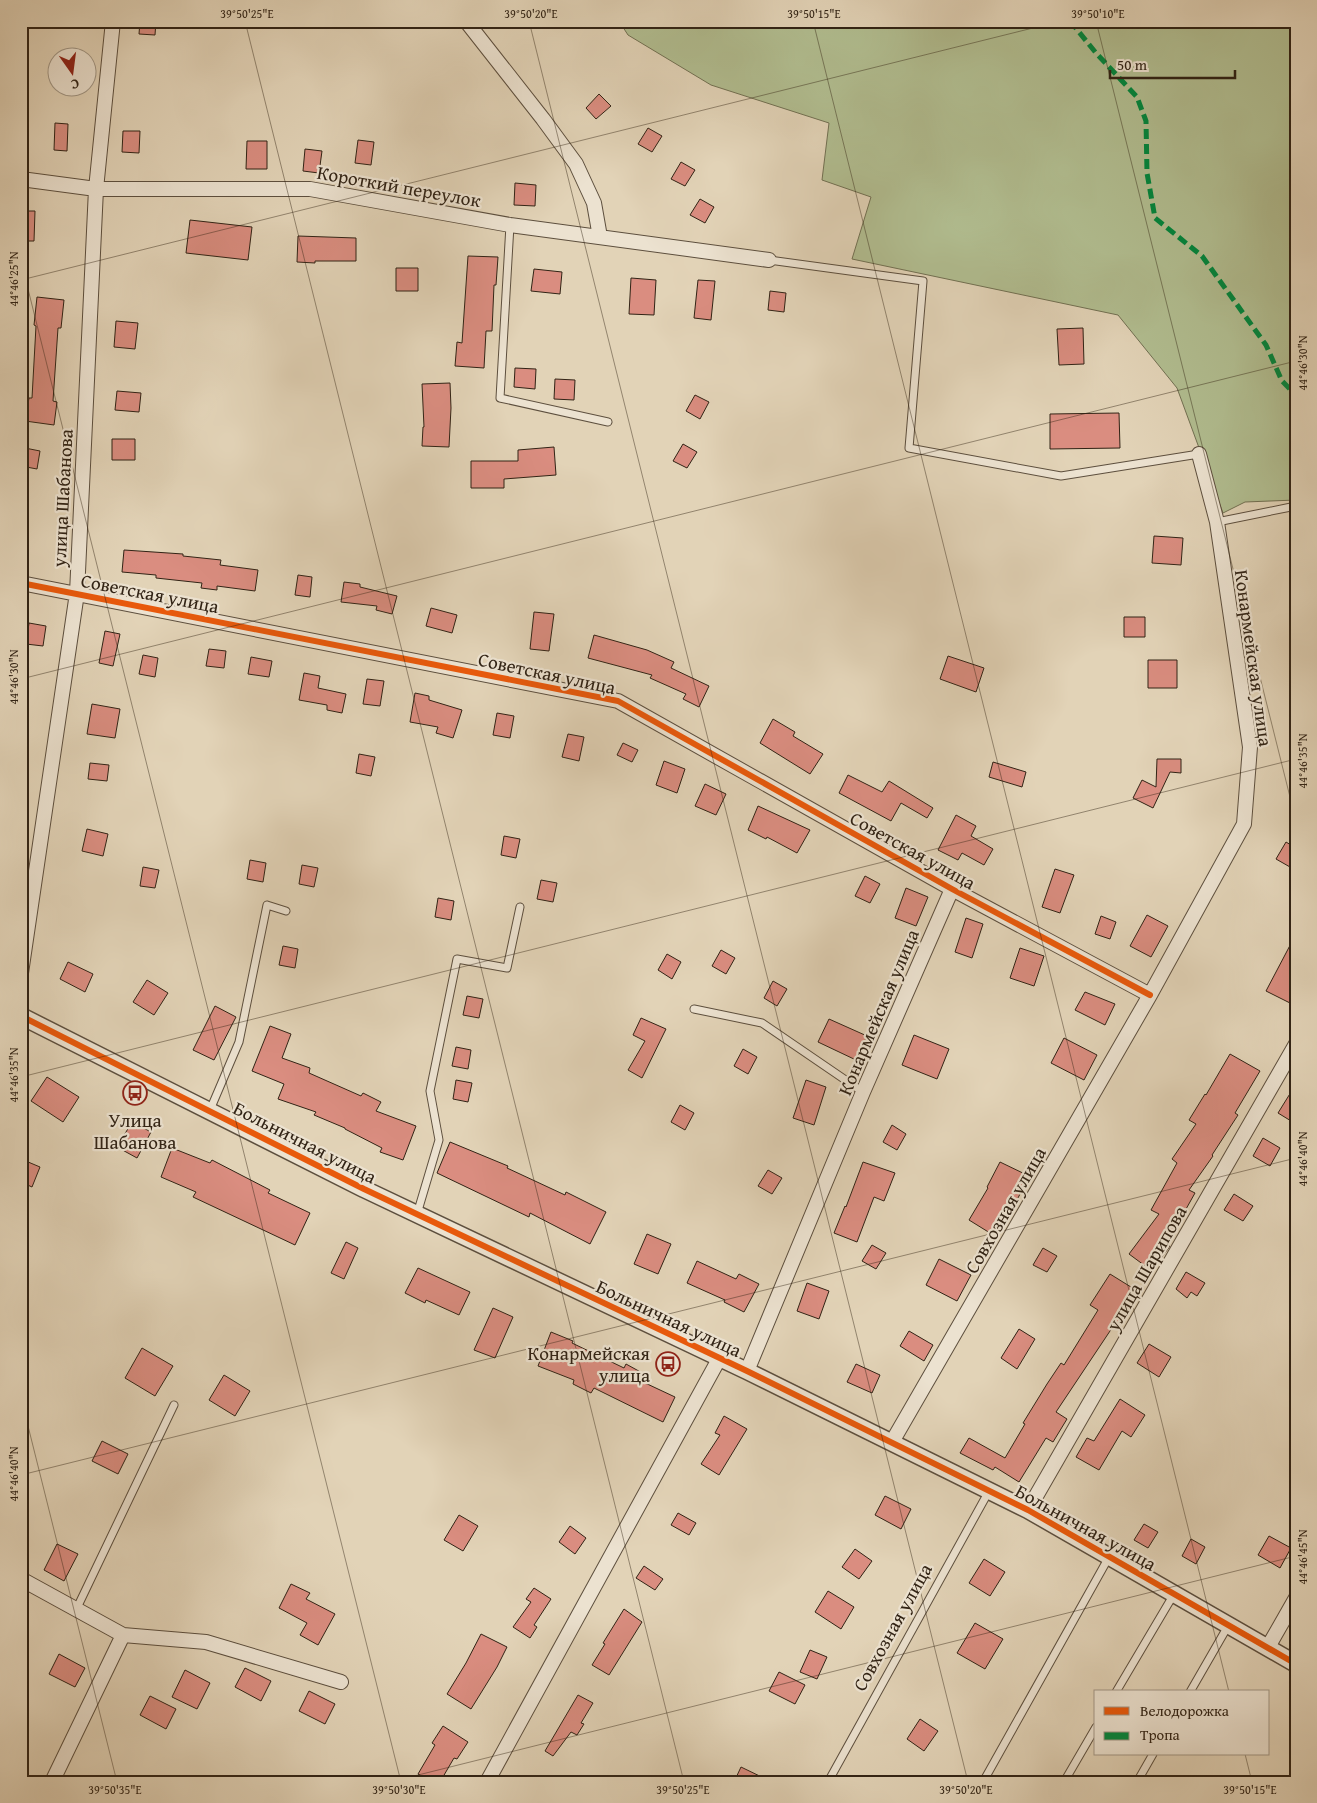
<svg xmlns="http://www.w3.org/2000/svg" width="1317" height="1803" viewBox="0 0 1317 1803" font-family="'Gentium Book Plus',serif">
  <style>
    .green { fill: #b1bd90; stroke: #717052 }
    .building { fill: #da8d80; stroke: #312315 }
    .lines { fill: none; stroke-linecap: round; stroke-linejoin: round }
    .service-casing { stroke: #5d4f3e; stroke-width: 9 }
    .minor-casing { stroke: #5d4f3e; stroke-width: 16 }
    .tertiary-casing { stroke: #5d4f3e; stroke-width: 19 }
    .service { stroke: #ece2d0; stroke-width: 7 }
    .minor { stroke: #ece2d0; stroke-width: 14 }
    .tertiary { stroke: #ece2d0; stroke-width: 16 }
    .quiet { stroke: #00873e; stroke-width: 5; stroke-dasharray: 10 5; stroke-linecap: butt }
    .cycleway-casing { stroke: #ece2d0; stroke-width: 9 }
    .cycleway { stroke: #e8590c; stroke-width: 6 }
    .ticks { fill: none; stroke: #312315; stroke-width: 1; stroke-opacity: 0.45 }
    .labels { text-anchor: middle; stroke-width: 4.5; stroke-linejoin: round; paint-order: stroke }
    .street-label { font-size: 19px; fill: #312315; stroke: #ece2d0 }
    .poi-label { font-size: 19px; fill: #312315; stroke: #ece2d0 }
    .neatline { fill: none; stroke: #312315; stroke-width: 2 }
    .ticks-label { font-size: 12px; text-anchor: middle; fill: #312315 }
  </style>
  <rect width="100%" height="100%" fill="#e2d3b7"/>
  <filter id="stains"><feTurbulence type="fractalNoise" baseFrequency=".004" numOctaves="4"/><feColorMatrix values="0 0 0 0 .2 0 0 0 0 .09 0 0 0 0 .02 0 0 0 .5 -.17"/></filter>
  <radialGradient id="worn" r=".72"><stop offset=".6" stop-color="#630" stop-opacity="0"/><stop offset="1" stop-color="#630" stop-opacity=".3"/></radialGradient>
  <!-- green -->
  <path class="green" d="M619,21H1296V500L1245,502L1223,513L1177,388L1118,315L852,259L871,197L822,180L829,123L711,85L628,35Z"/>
  <!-- building -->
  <path class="building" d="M140,21H156L155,35L139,34Z
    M599,94L611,106L596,119L586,108Z
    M55,123L68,124L67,151L54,150Z
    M648,128L662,136L652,152L638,144Z
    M123,131H140L139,153L122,152Z
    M358,140L374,142L371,165L355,163Z
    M247,141H267V169H246Z
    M305,149L322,151L319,173L303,171Z
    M681,162L695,170L685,186L671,179Z
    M515,183L536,185L535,206L514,205Z
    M700,199L714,207L705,223L690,215Z
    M21,211H35L34,241H21Z
    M190,220L252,227L248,260L186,253Z
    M298,236L356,238V261H315V263L297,262Z
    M468,256L498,257L496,285H494L492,331H486L484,368L455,366L457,342L462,343Z
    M396,268H418V291H396Z
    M534,269L562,272L560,294L531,291Z
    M631,278L656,280L654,315L629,314Z
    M698,280L715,281L711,320L694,318Z
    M770,291L786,293L784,312L768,310Z
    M37,297L64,300L61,328H58L53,401L57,402L54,425L25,421L29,398H32L36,326L34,325Z
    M116,321L138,323L135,349L114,347Z
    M1083,328L1084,364L1059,365L1057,329Z
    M515,368L536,369L535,389L514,387Z
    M555,379L575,380L574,400L554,399Z
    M450,383L451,408L449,447L422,446L423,427H424L422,384Z
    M117,391L141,393L139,412L115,410Z
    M695,395L709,402L700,419L686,411Z
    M1119,413L1120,448L1050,449V414Z
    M112,439H135V460H112Z
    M683,444L697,452L687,468L673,461Z
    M554,447L556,475L504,479V488H471V461H518V450Z
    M25,448L40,451L37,469L21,466Z
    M1154,536L1183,538L1181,565L1152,563Z
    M124,550L183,554V556L221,560L220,565L258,570L255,591L217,586V590L201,588L202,583L156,578V575L122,572Z
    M298,575L312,577L310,597L295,595Z
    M344,582L360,584V587L397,596L392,614L376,610L377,606L341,602Z
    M431,608L457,615L452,633L426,626Z
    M534,612L554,614L549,651L530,649Z
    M1124,617H1145V637H1124Z
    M29,623L46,626L43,646L26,644Z
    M105,631L120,634L113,666L99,663Z
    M594,635L647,650L674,662L671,668L709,686L699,707L683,699L686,694L650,678L652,675L588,658Z
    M209,649L226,651L224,668L206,666Z
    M143,655L158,658L155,677L139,674Z
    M948,656L984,668L976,692L940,679Z
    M251,657L272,661L269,677L248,674Z
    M1148,660H1177V688H1148Z
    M304,673L320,676L318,688L346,694L342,713L327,710V705L299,700Z
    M367,679L384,681L380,706L363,704Z
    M415,693L429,696V700L462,710L453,738L436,733L438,727L410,722Z
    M92,704L120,709L115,738L87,734Z
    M497,713L514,716L510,738L493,735Z
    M773,719L795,732L793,736L823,754L810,774L760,743Z
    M568,734L584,737L579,761L562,757Z
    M623,743L638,750L632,762L617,755Z
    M359,754L375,757L371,776L356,773Z
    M1157,759H1181V773L1170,772L1153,808L1133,798L1142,780L1156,787Z
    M664,761L685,769L677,793L656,785Z
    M993,762L1026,772L1022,787L989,777Z
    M90,763L109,765L107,781L88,779Z
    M848,775L882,792L889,781L933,808L927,818L901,803L891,821L839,793Z
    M705,784L726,794L716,815L695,806Z
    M758,806L810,830L797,853L767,837L766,839L748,830Z
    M956,815L976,826L971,836L993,849L984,865L962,853L958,860L938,850Z
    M87,829L108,834L103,856L82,851Z
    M504,836L520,839L516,858L501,855Z
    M1286,842L1296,848V857L1290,867L1276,859Z
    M250,860L266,863L263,882L247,879Z
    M302,865L318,868L314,887L299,884Z
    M143,867L159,870L155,888L140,886Z
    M1055,869L1074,875L1060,913L1042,907Z
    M865,876L880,884L870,903L855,896Z
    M541,880L557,883L553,902L537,899Z
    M906,888L928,897L916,926L895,918Z
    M438,898L454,901L451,920L435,917Z
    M1147,915L1168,926L1151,957L1130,946Z
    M1101,916L1116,922L1110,939L1095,934Z
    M966,918L983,924L972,958L955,952Z
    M1296,934V1006L1266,991Z
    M283,946L298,949L295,968L279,965Z
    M1020,948L1044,956L1034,986L1010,978Z
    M721,950L735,958L726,974L712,966Z
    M667,954L681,962L672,979L658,970Z
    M68,962L93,974L85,992L60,979Z
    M147,980L168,993L154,1015L133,1002Z
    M773,981L787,989L777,1006L764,998Z
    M1085,992L1115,1004L1105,1025L1075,1010Z
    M467,996L483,999L479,1018L463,1015Z
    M215,1006L236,1017L214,1060L193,1050Z
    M641,1018L666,1029L642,1078L628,1070L645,1041L633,1035Z
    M829,1019L867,1036L856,1060L818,1042Z
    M270,1026L291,1034L282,1058L310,1068L309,1073L361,1096L363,1093L381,1102L376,1111L416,1126L403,1160L380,1152L382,1148L345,1129V1128L314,1115L316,1112L278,1099L284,1084L252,1071Z
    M914,1035L949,1049L937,1079L902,1065Z
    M1064,1038L1097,1055L1084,1080L1051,1063Z
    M456,1047L471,1050L468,1069L452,1066Z
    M743,1049L757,1057L748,1074L734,1066Z
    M1230,1054L1260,1071L1235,1113L1238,1115L1212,1155L1213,1156L1189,1190L1195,1193L1167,1243L1170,1246L1152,1271L1129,1254L1159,1214L1151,1210L1177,1163L1172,1159L1196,1124L1189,1120L1205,1094L1206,1095Z
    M47,1077L79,1097L63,1122L31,1101Z
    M456,1080L472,1083L468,1102L453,1099Z
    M806,1080L826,1087L814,1125L793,1118Z
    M1296,1084V1124L1278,1113Z
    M680,1105L694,1113L685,1130L671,1122Z
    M132,1122L151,1132L137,1158L117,1147Z
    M892,1125L906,1134L897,1150L883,1142Z
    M1263,1138L1280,1148L1270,1166L1253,1156Z
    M450,1142L508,1166L507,1168L565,1195L566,1192L606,1212L590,1244L530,1213L529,1217L437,1173Z
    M172,1148L210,1163L212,1160L270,1190L268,1193L310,1213L295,1245L193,1197L196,1192L161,1177Z
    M21,1159L40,1167L32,1187L21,1182Z
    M863,1162L895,1173L884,1201L874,1197L857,1242L834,1233L845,1206L846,1207Z
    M1000,1162L1029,1176L1016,1202L1011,1199L990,1233L969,1220L988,1188L987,1187Z
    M768,1170L782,1178L772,1194L758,1186Z
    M1234,1194L1253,1206L1243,1221L1224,1210Z
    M647,1234L671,1244L658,1274L634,1264Z
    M346,1242L358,1248L344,1279L331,1273Z
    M872,1245L886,1253L876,1269L862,1261Z
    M1043,1248L1057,1256L1047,1272L1033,1265Z
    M939,1259L971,1275L957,1301L926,1285Z
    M697,1261L736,1279L739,1274L759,1284L744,1312L724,1302L725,1300L687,1283Z
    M418,1268L470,1292L459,1315L426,1300L425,1303L405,1293Z
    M1186,1272L1205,1283L1197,1296L1191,1292L1187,1298L1176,1289Z
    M1110,1274L1139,1292L1119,1324L1116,1322L1056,1412L1067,1419L1053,1442L1046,1438L1019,1482L995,1467L993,1470L960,1453L969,1438L1005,1458L1025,1424L1023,1423L1047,1384L1061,1363L1064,1365L1098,1310L1090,1305Z
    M807,1283L829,1291L819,1319L797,1311Z
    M493,1308L513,1317L495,1358L474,1350Z
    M1019,1329L1035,1339L1017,1369L1001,1358Z
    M909,1331L933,1345L924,1361L900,1346Z
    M551,1332L573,1341L572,1343L624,1368L626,1364L646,1375L643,1382L675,1397L663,1422L594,1388L591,1393L573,1384L574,1380L538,1366Z
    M1149,1344L1171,1357L1159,1377L1137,1363Z
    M142,1348L173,1366L155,1396L125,1378Z
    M856,1364L880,1375L872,1393L847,1382Z
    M224,1375L250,1391L235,1416L209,1400Z
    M1120,1399L1145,1415L1131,1437L1122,1431L1099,1470L1076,1457L1087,1438L1094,1441Z
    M724,1416L747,1429L719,1475L701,1464L720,1435L715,1433Z
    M102,1441L128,1454L118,1474L92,1461Z
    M885,1496L911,1509L901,1529L875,1515Z
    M678,1513L696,1523L689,1535L671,1525Z
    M459,1515L478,1526L463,1551L444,1540Z
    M1144,1524L1158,1532L1148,1548L1134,1540Z
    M570,1526L586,1538L575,1554L559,1542Z
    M1269,1536L1291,1548L1280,1568L1258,1555Z
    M1191,1539L1205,1547L1196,1564L1182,1556Z
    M57,1544L78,1554L64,1581L44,1570Z
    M855,1549L872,1561L859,1579L842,1567Z
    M984,1559L1005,1572L990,1596L969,1583Z
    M644,1566L663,1579L655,1590L636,1578Z
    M291,1584L310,1593L306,1599L335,1614L318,1645L300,1635L307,1623L279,1608Z
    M534,1588L551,1599L534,1625L537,1627L530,1638L513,1627L531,1602L526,1599Z
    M828,1591L854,1607L841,1629L815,1612Z
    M624,1609L642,1622L609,1675L592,1665L605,1644L603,1643Z
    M975,1623L1003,1639L985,1669L957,1653Z
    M481,1634L507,1647L497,1667L471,1709L447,1694L466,1663Z
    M810,1650L827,1657L817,1679L800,1672Z
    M59,1654L85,1668L75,1687L49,1674Z
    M245,1668L271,1681L261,1701L235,1687Z
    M185,1670L210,1683L197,1709L172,1697Z
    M779,1672L805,1685L795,1704L769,1691Z
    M309,1691L335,1704L325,1724L299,1711Z
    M578,1695L593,1703L581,1723L584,1724L577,1735L571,1732L553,1756L545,1751Z
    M150,1696L176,1709L166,1729L140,1715Z
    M920,1719L938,1731L924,1751L907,1739Z
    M443,1726L468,1742L457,1759L454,1758L440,1782H432L418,1774L435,1745L432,1743Z
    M741,1767L772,1782H734Z"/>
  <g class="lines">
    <!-- service casing -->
    <g class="service-casing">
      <path id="service" d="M510,225L500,398L608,422
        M769,260L923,281L909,448L1061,476L1199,454
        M1217,522L1296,506
        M694,1009L762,1023L863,1092
        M210,1110L239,1042L267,905L286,911
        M417,1214L439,1140L430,1091L457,959L507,968L520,907
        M76,1610L174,1405
        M1116,1692L1174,1594
        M1190,1692L1228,1626
        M828,1782L989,1491
        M983,1782L1109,1557
        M1064,1782L1096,1727
        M1137,1782L1153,1754"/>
    </g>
    <!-- minor casing -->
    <g class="minor-casing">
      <path id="minor" d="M466,21L543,119L576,164L594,203L600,237
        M21,179L96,189H310L510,225L769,260
        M21,583L618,701L952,889L1150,995
        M21,973L77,593L96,189L113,21
        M747,1371L863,1092L952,889
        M892,1442L1150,995L1244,824L1250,747L1217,522L1199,454
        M1028,1510L1296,1044
        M21,1579L123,1635L206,1642L341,1682
        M1268,1647L1296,1598
        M52,1782L123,1635
        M487,1782L719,1359"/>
    </g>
    <!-- tertiary casing -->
    <g class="tertiary-casing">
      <path id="tertiary" d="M21,1016L364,1189L747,1371L1028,1510L1296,1664"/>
    </g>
    <!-- service -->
    <use href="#service" class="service"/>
    <!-- minor -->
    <use href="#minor" class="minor"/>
    <!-- tertiary -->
    <use href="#tertiary" class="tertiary"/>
    <!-- quiet -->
    <path class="quiet" d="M1070,21L1096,53L1137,97L1146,121L1147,173L1155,218L1202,256L1266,345L1282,381L1296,395"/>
    <!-- cycleway casing -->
    <g class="cycleway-casing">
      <path id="cycleway" d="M21,583L618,701L952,889L1150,995
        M21,1016L364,1189L747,1371L1028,1510L1296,1664"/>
    </g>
    <!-- cycleway -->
    <use href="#cycleway" class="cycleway"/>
  </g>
  <!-- ticks -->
  <path class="ticks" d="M245,21L684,1782M529,21L968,1782M813,21L1229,1692M1096,21L1296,821M21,261L401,1782M21,280L1061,21M21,679L1296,361M21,1077L1296,759M21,1398L117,1782M21,1475L1296,1158M1245,1754L1252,1782M390,1782L1296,1556"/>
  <!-- icons -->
  <defs>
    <g id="bus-ring" transform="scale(1.25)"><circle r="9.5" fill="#ece2d0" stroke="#8f2418" stroke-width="1.5"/><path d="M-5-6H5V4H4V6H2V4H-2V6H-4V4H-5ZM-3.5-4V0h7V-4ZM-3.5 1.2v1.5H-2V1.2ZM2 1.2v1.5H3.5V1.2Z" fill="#8f2418"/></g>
  </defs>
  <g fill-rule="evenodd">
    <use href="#bus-ring" x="135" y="1093"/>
    <use href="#bus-ring" x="668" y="1364"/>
  </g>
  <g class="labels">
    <!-- street labels -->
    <g class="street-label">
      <text transform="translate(399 186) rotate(10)" y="7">Короткий переулок</text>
      <text transform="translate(62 498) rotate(-87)" y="7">улица Шабанова</text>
      <text transform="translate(150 593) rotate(11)" y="7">Советская улица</text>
      <text transform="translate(1254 658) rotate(82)" y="7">Конармейская улица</text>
      <text transform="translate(547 673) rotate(12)" y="7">Советская улица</text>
      <text transform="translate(913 850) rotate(29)" y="7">Советская улица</text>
      <text transform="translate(878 1012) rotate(-67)" y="7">Конармейская улица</text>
      <text transform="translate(305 1142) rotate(27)" y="7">Больничная улица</text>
      <text transform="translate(1005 1210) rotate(-60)" y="7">Совхозная улица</text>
      <text transform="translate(1146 1268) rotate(-60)" y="7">улица Шарипова</text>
      <text transform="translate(669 1318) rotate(25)" y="7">Больничная улица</text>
      <text transform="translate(1086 1527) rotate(29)" y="7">Больничная улица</text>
      <text transform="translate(892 1627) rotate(-61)" y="7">Совхозная улица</text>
    </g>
    <!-- poi labels -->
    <g class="poi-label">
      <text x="135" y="1127">Улица<tspan x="135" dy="22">Шабанова</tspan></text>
      <text x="650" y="1360" text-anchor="end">Конармейская<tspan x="650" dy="22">улица</tspan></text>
    </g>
  </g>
  <!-- margin -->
  <rect width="1317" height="1803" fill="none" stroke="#e2d3b7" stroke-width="55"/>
  <!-- legend -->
  <rect x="1094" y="1690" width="175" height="65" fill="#ece2d0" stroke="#a19685"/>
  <rect x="1104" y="1707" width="25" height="8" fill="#e8590c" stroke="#a19685"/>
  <text x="1140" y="1716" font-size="15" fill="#312315">Велодорожка</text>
  <rect x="1104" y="1732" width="25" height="8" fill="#00873e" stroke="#a19685"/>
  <text x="1140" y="1740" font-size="15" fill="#312315">Тропа</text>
  <!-- north arrow -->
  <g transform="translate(72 72) rotate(166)"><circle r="24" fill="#ece2d0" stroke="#a19685"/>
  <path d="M0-4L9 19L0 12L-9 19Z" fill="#8f2418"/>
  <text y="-8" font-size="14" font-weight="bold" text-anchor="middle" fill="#312315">С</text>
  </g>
  <!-- scale -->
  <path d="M1110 70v8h125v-8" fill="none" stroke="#312315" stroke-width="2.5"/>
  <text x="1117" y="70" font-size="15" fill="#312315" stroke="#ece2d0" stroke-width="4" paint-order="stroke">50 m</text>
  <rect x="28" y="28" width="1262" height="1748" class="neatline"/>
  <g class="ticks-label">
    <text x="247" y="18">39°50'25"E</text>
    <text x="531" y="18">39°50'20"E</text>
    <text x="814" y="18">39°50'15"E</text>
    <text x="1098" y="18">39°50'10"E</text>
    <text transform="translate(14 279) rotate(-90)" y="4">44°46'25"N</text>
    <text transform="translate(1303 363) rotate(-90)" y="4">44°46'30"N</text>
    <text transform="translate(14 677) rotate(-90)" y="4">44°46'30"N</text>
    <text transform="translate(1303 761) rotate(-90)" y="4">44°46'35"N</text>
    <text transform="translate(14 1075) rotate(-90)" y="4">44°46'35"N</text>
    <text transform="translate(1303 1159) rotate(-90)" y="4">44°46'40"N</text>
    <text transform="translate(14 1474) rotate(-90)" y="4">44°46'40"N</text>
    <text transform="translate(1303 1557) rotate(-90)" y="4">44°46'45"N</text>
    <text x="115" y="1794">39°50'35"E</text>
    <text x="399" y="1794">39°50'30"E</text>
    <text x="683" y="1794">39°50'25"E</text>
    <text x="966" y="1794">39°50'20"E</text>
    <text x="1250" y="1794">39°50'15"E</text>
  </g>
  <rect width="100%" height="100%" filter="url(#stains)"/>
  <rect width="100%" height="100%" fill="url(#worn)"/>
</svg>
